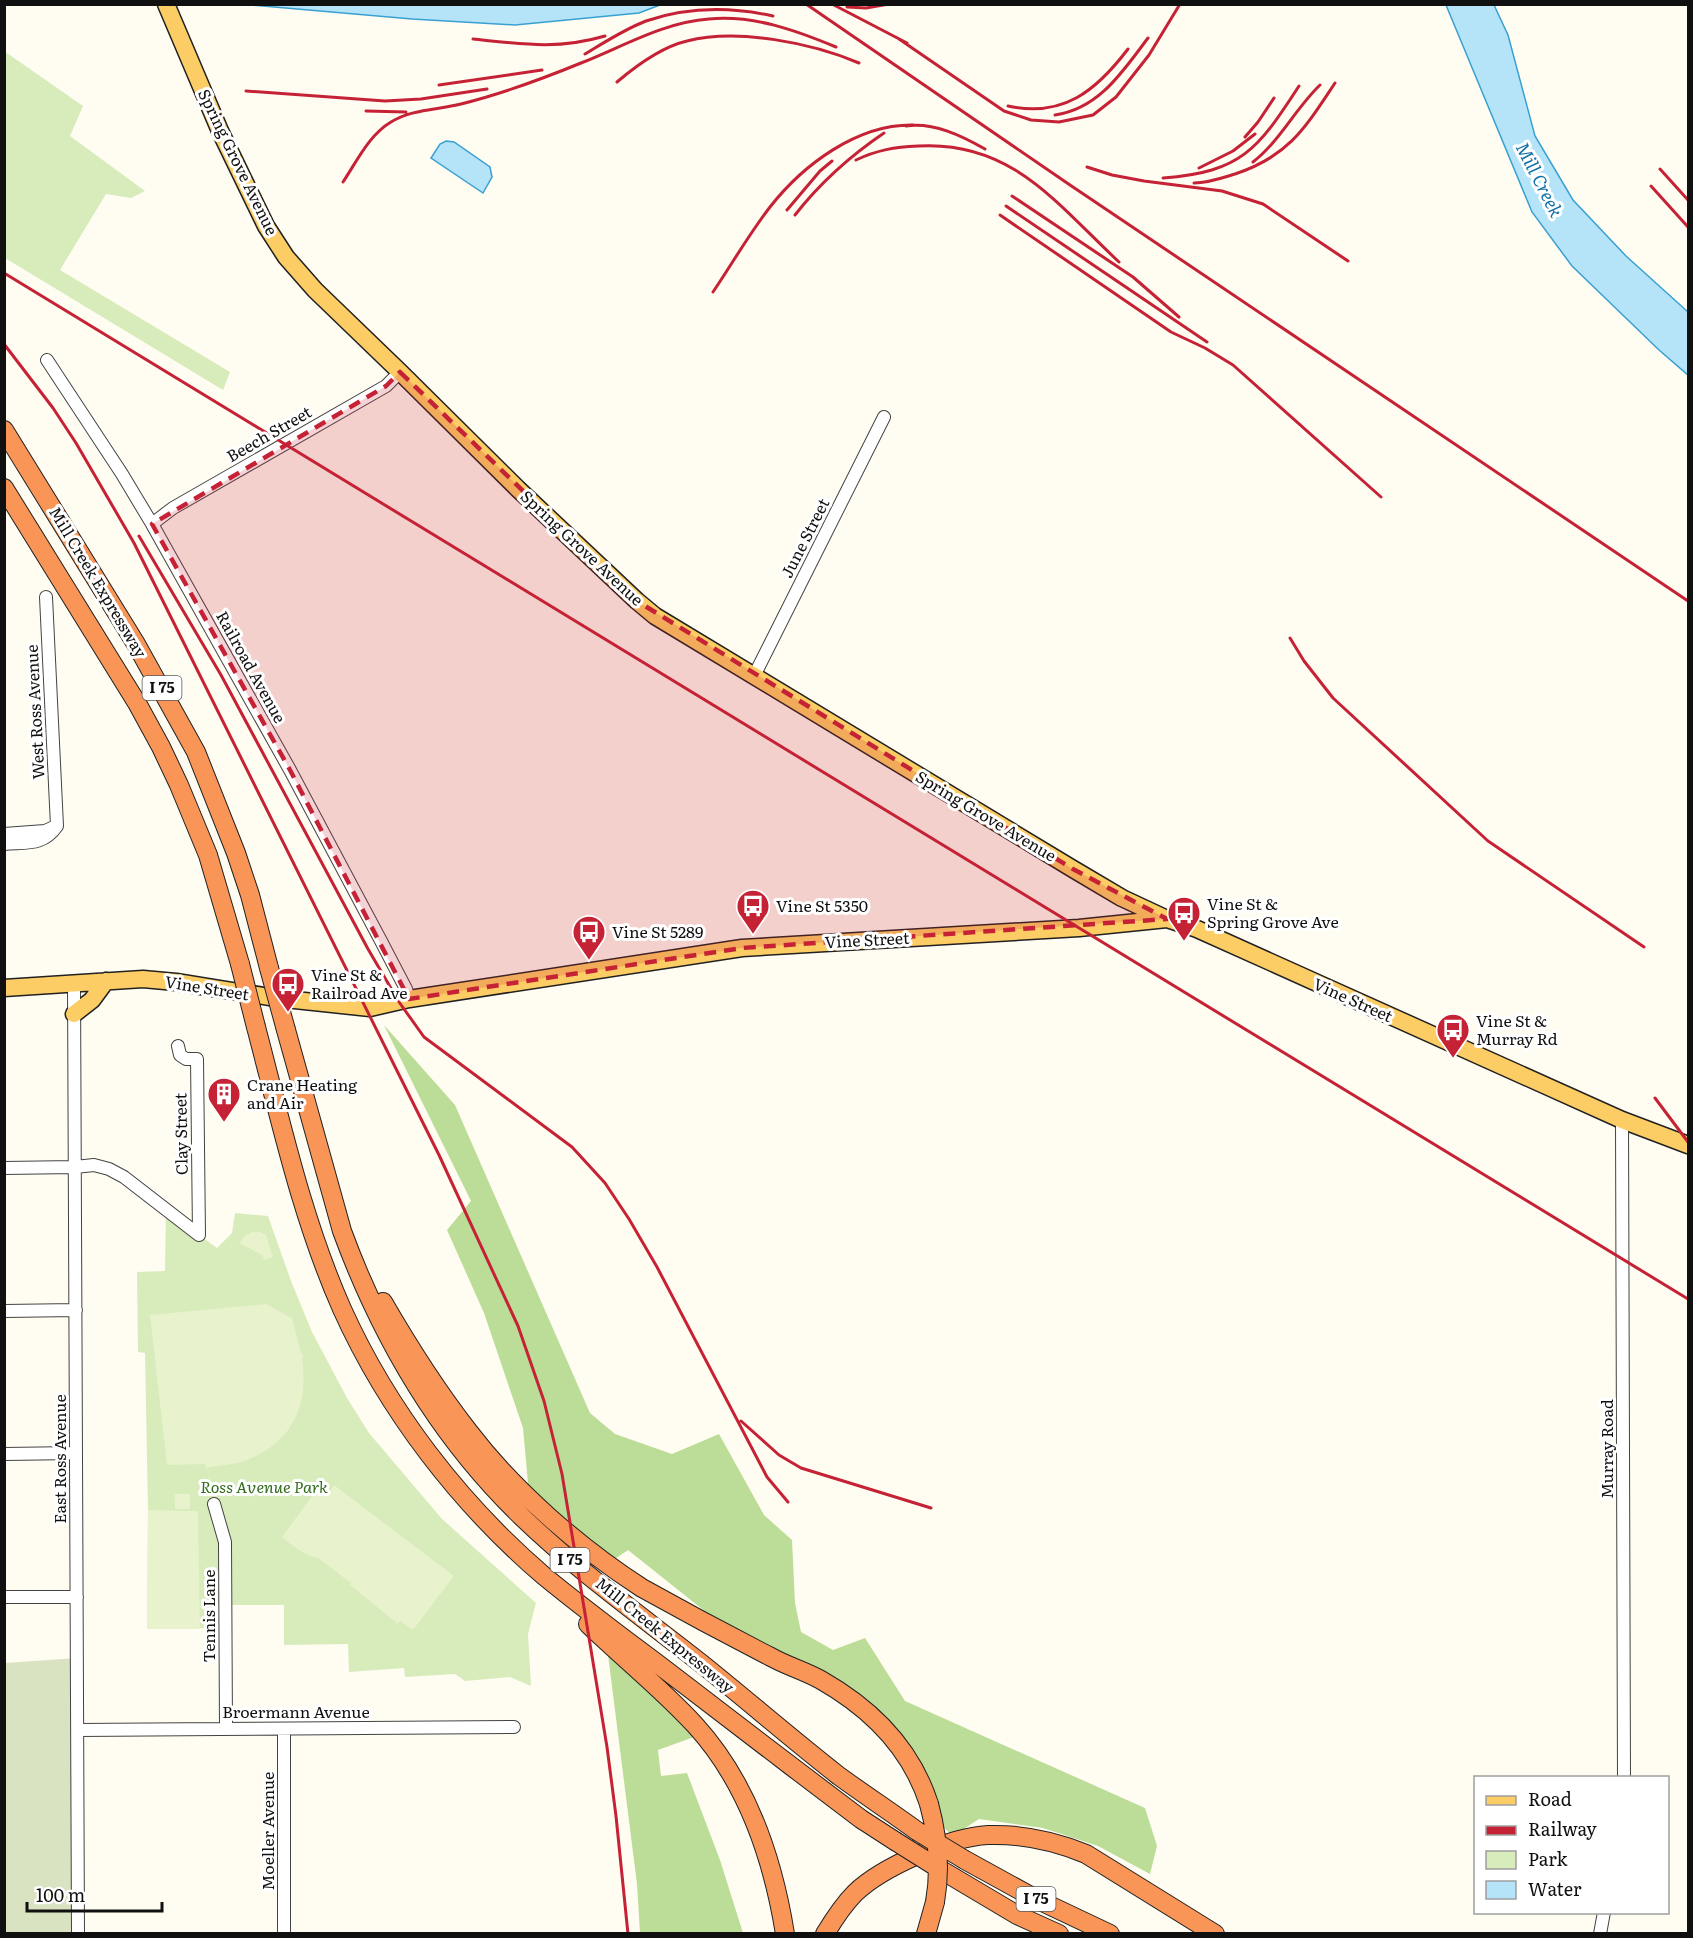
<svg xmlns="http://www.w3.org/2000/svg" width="1693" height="1938" viewBox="0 0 1693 1938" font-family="Literata,serif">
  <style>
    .green { fill: #d7ecba }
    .forest { fill: #bcdd98 }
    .cemetery { fill: #dae3c1 }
    .pitch { fill: #e8f2cc }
    .water { fill: #b5e4f8; stroke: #39a0d2; stroke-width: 1.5 }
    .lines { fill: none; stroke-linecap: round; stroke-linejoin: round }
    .minor-casing { stroke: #434343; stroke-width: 14 }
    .major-casing { stroke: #212121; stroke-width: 19 }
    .highway-casing { stroke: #212121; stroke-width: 20 }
    .minor { stroke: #fff; stroke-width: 12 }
    .major { stroke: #fdcd65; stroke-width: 16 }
    .highway { stroke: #f99557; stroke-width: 18 }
    .rail { stroke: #c62235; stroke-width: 3 }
    .highway-bridge-casing { stroke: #212121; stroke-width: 20; stroke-linecap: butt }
    .highway-bridge { stroke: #f99557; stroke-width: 18 }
    .marked { fill: #c62235; fill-opacity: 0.2; stroke: #c62235; stroke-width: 4.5; stroke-dasharray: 12 8; stroke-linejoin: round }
    .labels { text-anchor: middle; stroke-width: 6; stroke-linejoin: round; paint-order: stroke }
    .shield { fill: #fff; stroke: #585858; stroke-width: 1.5 }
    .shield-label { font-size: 15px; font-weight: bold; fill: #101010 }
    .street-label { font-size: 16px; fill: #101010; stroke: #fff }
    .poi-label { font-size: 16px; fill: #101010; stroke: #fff; text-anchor: start }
    .park-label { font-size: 16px; font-style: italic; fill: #326b1c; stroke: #fff }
    .water-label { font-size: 18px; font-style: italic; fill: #1371a7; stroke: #fff }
  </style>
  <rect width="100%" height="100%" fill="#fffcf2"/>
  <!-- green -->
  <path class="green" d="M4,51L83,106L70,136L145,191L131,198L106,194L60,270L230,372L223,390L5,258Z
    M166,1211L217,1248L232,1233L235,1213L268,1216L291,1281L312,1332L347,1398L369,1433L442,1519L536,1603L528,1634L531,1686L510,1677L465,1681L455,1674L405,1677L404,1668L349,1672L348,1644L284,1645V1605H216V1628L147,1629L148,1510L145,1353L138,1352L137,1272L165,1271Z"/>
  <!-- forest -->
  <path class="forest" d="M384,1025L455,1105L590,1413L615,1434L672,1454L719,1434L764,1515L792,1540L795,1603L801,1632L833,1650L865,1638L905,1701L1145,1808L1157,1846L1150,1874L1098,1846L1043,1828L979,1819L953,1836L942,1826L893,1729L707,1613L628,1550L600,1569L530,1505L523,1428L484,1313L447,1230L471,1201Z
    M607,1647L694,1737L658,1750L661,1776L687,1773L720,1860L743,1933H640L637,1884Z"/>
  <!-- cemetery -->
  <path class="cemetery" d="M77,1658L78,1933L5,1934V1663Z"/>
  <!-- pitch -->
  <path class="pitch" d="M252,1232H260L266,1235L273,1257L264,1260L262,1255L239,1243L245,1236Z
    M266,1304L292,1318L301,1353L304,1356L302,1358C309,1405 293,1442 247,1460C235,1465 219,1465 206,1468L205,1464L167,1465L150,1315Z
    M320,1485L330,1491L334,1485L454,1576L413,1630L400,1621L398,1624L350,1585L351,1583L318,1558C304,1556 292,1545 282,1537Z
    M175,1494H190V1509H175Z
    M148,1510L198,1511L200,1629H147Z"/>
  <!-- water -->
  <path class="water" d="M251,5H660L639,13L515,25L412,19Z
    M1446,5H1494L1508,35L1535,136L1573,200L1626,256L1688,312V375L1659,350L1572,266L1532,212Z
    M446,141L454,142L490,167L492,177L483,193L431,158L440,144Z"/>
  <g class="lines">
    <!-- minor casing -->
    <g class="minor-casing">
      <path id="minor" d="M47,360L122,474L152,524L290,770L381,941L406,989L409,999
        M152,524L173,508L386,386L400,372
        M46,597L57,826
        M755,674L884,417
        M4,834L45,831L56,826
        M4,844C27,842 43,846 57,826
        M74,984L78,1934
        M178,1046L180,1055L186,1059H197L199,1235
        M1622,1120L1624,1778
        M4,1168L75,1167L94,1165L109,1169L124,1177L199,1235
        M4,1311L76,1310
        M4,1454L76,1453
        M214,1504L225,1542L226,1729
        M4,1597H77
        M284,1729V1934
        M78,1730L514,1727
        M1600,1934L1604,1912"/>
    </g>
    <!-- major casing -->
    <g class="major-casing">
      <path id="major" d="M166,4L220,131L266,226L286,257L315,290L400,372L518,489L637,601L655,616L1073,869L1122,898L1167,919
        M4,988L143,979L176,982L276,998L370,1008L409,999L742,948L1079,928L1167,919L1197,929L1622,1120L1688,1145
        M74,1014L92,1000L106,981"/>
    </g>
    <!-- highway casing -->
    <g class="highway-casing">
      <path id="highway" d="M4,430L136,644L196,752L236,853L250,895L269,968
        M4,488L137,703L161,747L179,785L208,855L240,964
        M256,1027C281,1122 302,1219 342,1309C388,1411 460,1504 544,1576C584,1609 626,1640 667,1671C732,1721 796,1770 861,1819L895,1841
        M286,1030L342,1231C381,1337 440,1438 522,1517C578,1571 641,1616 702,1664C748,1701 793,1740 839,1776C865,1795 891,1812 917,1831
        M383,1302C409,1347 437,1391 469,1432C514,1491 580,1548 642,1588C685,1612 728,1635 771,1657C787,1666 805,1671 821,1680C872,1709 911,1748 929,1804
        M588,1624C623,1658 662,1689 695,1725C747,1782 773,1859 785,1934
        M965,1860L1036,1899L1110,1934
        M938,1868L1017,1915L1059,1934
        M825,1934C834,1919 843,1905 855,1893C882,1867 950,1837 988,1835C1022,1834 1055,1841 1086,1854L1215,1934
        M926,1934L935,1902"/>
    </g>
    <!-- minor -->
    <use href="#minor" class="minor"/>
    <!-- major -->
    <use href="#major" class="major"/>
    <!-- highway -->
    <use href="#highway" class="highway"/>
    <!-- rail -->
    <path class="rail" d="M806,4L1070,185L1688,601
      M832,4L907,43
      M847,7L866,8L889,4
      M473,39C521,44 558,50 605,36
      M899,39L1004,111L1031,120L1059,122L1093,115L1116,97L1149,55L1180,4
      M585,54C605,42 625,29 646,21C687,7 732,7 773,16
      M617,82C637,65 661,47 687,41C738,28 812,43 859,63
      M439,85L542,70
      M246,91L385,101L421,99L487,89
      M1008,106C1063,118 1096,91 1128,49
      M366,111L406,112
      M1055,115C1099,109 1123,71 1148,38
      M906,126C934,122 962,136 985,149
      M1245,137L1258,122L1274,98
      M856,160C877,150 895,147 918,146C1011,140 1057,204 1119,262
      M1253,162C1280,141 1295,109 1320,85
      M1087,167L1112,175L1144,181L1222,191L1263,204L1348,261
      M1199,168L1233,151L1255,134
      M1660,169L1688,200
      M1163,178C1242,172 1258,149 1299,86
      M343,182C357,161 369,135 391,122C412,109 437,110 461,104C501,94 542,79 581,63C622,47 664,22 709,19C754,15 795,30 836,47
      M1194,183C1208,183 1222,178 1235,174C1289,156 1305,128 1335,83
      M1651,186L1688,227
      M1012,196L1133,277L1179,317
      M1006,206L1207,342
      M787,210L820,171L832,161
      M795,215C820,183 850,156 884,133
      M1000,215L1171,332L1205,348L1233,365L1381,497
      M4,273L1688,1299
      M713,292C732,264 749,234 770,207C803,165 857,124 913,125
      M4,344L53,408L76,443L134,543L439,1155L518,1326L544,1401L562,1474L607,1747L616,1816L628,1934
      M139,536L221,675L368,949L399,1002L424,1037L572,1147L605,1183L629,1219L657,1267L767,1477L788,1502
      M1290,638L1304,661L1333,698L1488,841L1644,947
      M1655,1098L1688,1142
      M741,1421L779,1455L801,1468L931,1508"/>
    <!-- highway-bridge casing -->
    <g class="highway-bridge-casing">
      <path id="highway-bridge" d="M240,964L256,1027
        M269,968L286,1030
        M929,1804C938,1837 941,1868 935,1902
        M917,1831L965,1860
        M895,1841L938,1868"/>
    </g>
    <!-- highway-bridge -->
    <use href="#highway-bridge" class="highway-bridge"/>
  </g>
  <!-- marked area -->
  <path class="marked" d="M400,372L637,601L1073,869L1167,919L742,948L409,999L290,770L152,524L386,386Z"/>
  <!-- icons -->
  <defs>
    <g id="bus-pin" transform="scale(1.725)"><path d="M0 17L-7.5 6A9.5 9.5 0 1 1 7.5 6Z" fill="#c62235" stroke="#fff"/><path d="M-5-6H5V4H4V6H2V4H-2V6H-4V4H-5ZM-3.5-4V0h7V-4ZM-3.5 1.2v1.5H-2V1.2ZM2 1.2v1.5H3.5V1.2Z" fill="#fff"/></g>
    <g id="building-pin" transform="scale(1.725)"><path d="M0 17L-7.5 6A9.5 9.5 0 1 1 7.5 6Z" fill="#c62235" stroke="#fff"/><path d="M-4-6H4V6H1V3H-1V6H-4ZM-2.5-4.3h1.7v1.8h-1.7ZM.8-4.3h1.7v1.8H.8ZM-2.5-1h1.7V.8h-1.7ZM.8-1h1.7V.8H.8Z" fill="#fff"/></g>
  </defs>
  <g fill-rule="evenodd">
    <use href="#bus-pin" x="753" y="906"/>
    <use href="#bus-pin" x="1184" y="913"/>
    <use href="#bus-pin" x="589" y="932"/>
    <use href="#bus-pin" x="288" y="984"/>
    <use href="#bus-pin" x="1453" y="1030"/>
    <use href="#building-pin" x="224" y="1094"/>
  </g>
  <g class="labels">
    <!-- shield labels -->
    <g class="shield">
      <rect x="142.5" y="676" width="39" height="24" rx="4.5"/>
      <rect x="550.5" y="1548" width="39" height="24" rx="4.5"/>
      <rect x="1016.5" y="1887" width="39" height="24" rx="4.5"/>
    </g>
    <g class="shield-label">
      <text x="162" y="693">I 75</text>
      <text x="570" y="1565">I 75</text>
      <text x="1036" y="1904">I 75</text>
    </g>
    <!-- street labels -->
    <g class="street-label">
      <text transform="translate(238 162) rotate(64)" y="6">Spring Grove Avenue</text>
      <text transform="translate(269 434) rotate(-30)" y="6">Beech Street</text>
      <text transform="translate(805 538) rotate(-63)" y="6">June Street</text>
      <text transform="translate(582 548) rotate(43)" y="6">Spring Grove Avenue</text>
      <text transform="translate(98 582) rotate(59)" y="6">Mill Creek Expressway</text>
      <text transform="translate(251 667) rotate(61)" y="6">Railroad Avenue</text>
      <text transform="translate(35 712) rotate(-93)" y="6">West Ross Avenue</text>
      <text transform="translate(986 816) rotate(31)" y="6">Spring Grove Avenue</text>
      <text transform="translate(867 940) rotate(-3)" y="6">Vine Street</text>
      <text transform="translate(207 988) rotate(9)" y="6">Vine Street</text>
      <text transform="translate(1353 1000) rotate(24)" y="6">Vine Street</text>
      <text transform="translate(181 1134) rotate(-91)" y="6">Clay Street</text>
      <text transform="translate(1607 1449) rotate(-90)" y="6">Murray Road</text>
      <text transform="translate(60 1459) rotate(-90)" y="6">East Ross Avenue</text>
      <text transform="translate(209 1616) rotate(-90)" y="6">Tennis Lane</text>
      <text transform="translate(665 1635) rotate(39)" y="6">Mill Creek Expressway</text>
      <text x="296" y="1718">Broermann Avenue</text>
      <text transform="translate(268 1831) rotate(-90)" y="6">Moeller Avenue</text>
    </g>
    <!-- poi labels -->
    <g class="poi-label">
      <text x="1207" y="910">Vine St &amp;<tspan x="1207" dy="18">Spring Grove Ave</tspan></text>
      <text x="776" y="912">Vine St 5350</text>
      <text x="612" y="938">Vine St 5289</text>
      <text x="311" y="981">Vine St &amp;<tspan x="311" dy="18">Railroad Ave</tspan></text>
      <text x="1476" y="1027">Vine St &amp;<tspan x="1476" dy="18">Murray Rd</tspan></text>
      <text x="247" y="1091">Crane Heating<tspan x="247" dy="18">and Air</tspan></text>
    </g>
    <!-- park labels -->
    <g class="park-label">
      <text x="264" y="1493">Ross Avenue Park</text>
    </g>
    <!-- water labels -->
    <g class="water-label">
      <text transform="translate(1539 180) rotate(63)" y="6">Mill Creek</text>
    </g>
  </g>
  <!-- border -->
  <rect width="1693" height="1938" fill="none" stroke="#101010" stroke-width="12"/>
  <!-- legend -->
  <rect x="1474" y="1776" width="195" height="138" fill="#ffffff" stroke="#9f9f9f" stroke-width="1.5"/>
  <rect x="1486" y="1796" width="30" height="9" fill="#fdcd65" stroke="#9f9f9f" stroke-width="1.5"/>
  <text x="1528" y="1806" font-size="18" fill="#101010">Road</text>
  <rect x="1486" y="1826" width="30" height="9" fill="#c62235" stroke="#9f9f9f" stroke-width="1.5"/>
  <text x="1528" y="1836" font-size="18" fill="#101010">Railway</text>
  <rect x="1486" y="1851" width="30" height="18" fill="#d7ecba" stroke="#9f9f9f" stroke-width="1.5"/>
  <text x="1528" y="1866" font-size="18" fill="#101010">Park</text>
  <rect x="1486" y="1881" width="30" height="18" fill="#b5e4f8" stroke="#9f9f9f" stroke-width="1.5"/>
  <text x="1528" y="1896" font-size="18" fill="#101010">Water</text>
  <!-- scale -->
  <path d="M27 1902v9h135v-9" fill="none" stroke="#101010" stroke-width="3"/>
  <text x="36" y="1902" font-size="18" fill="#101010" stroke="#ffffff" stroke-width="4.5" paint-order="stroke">100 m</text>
</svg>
